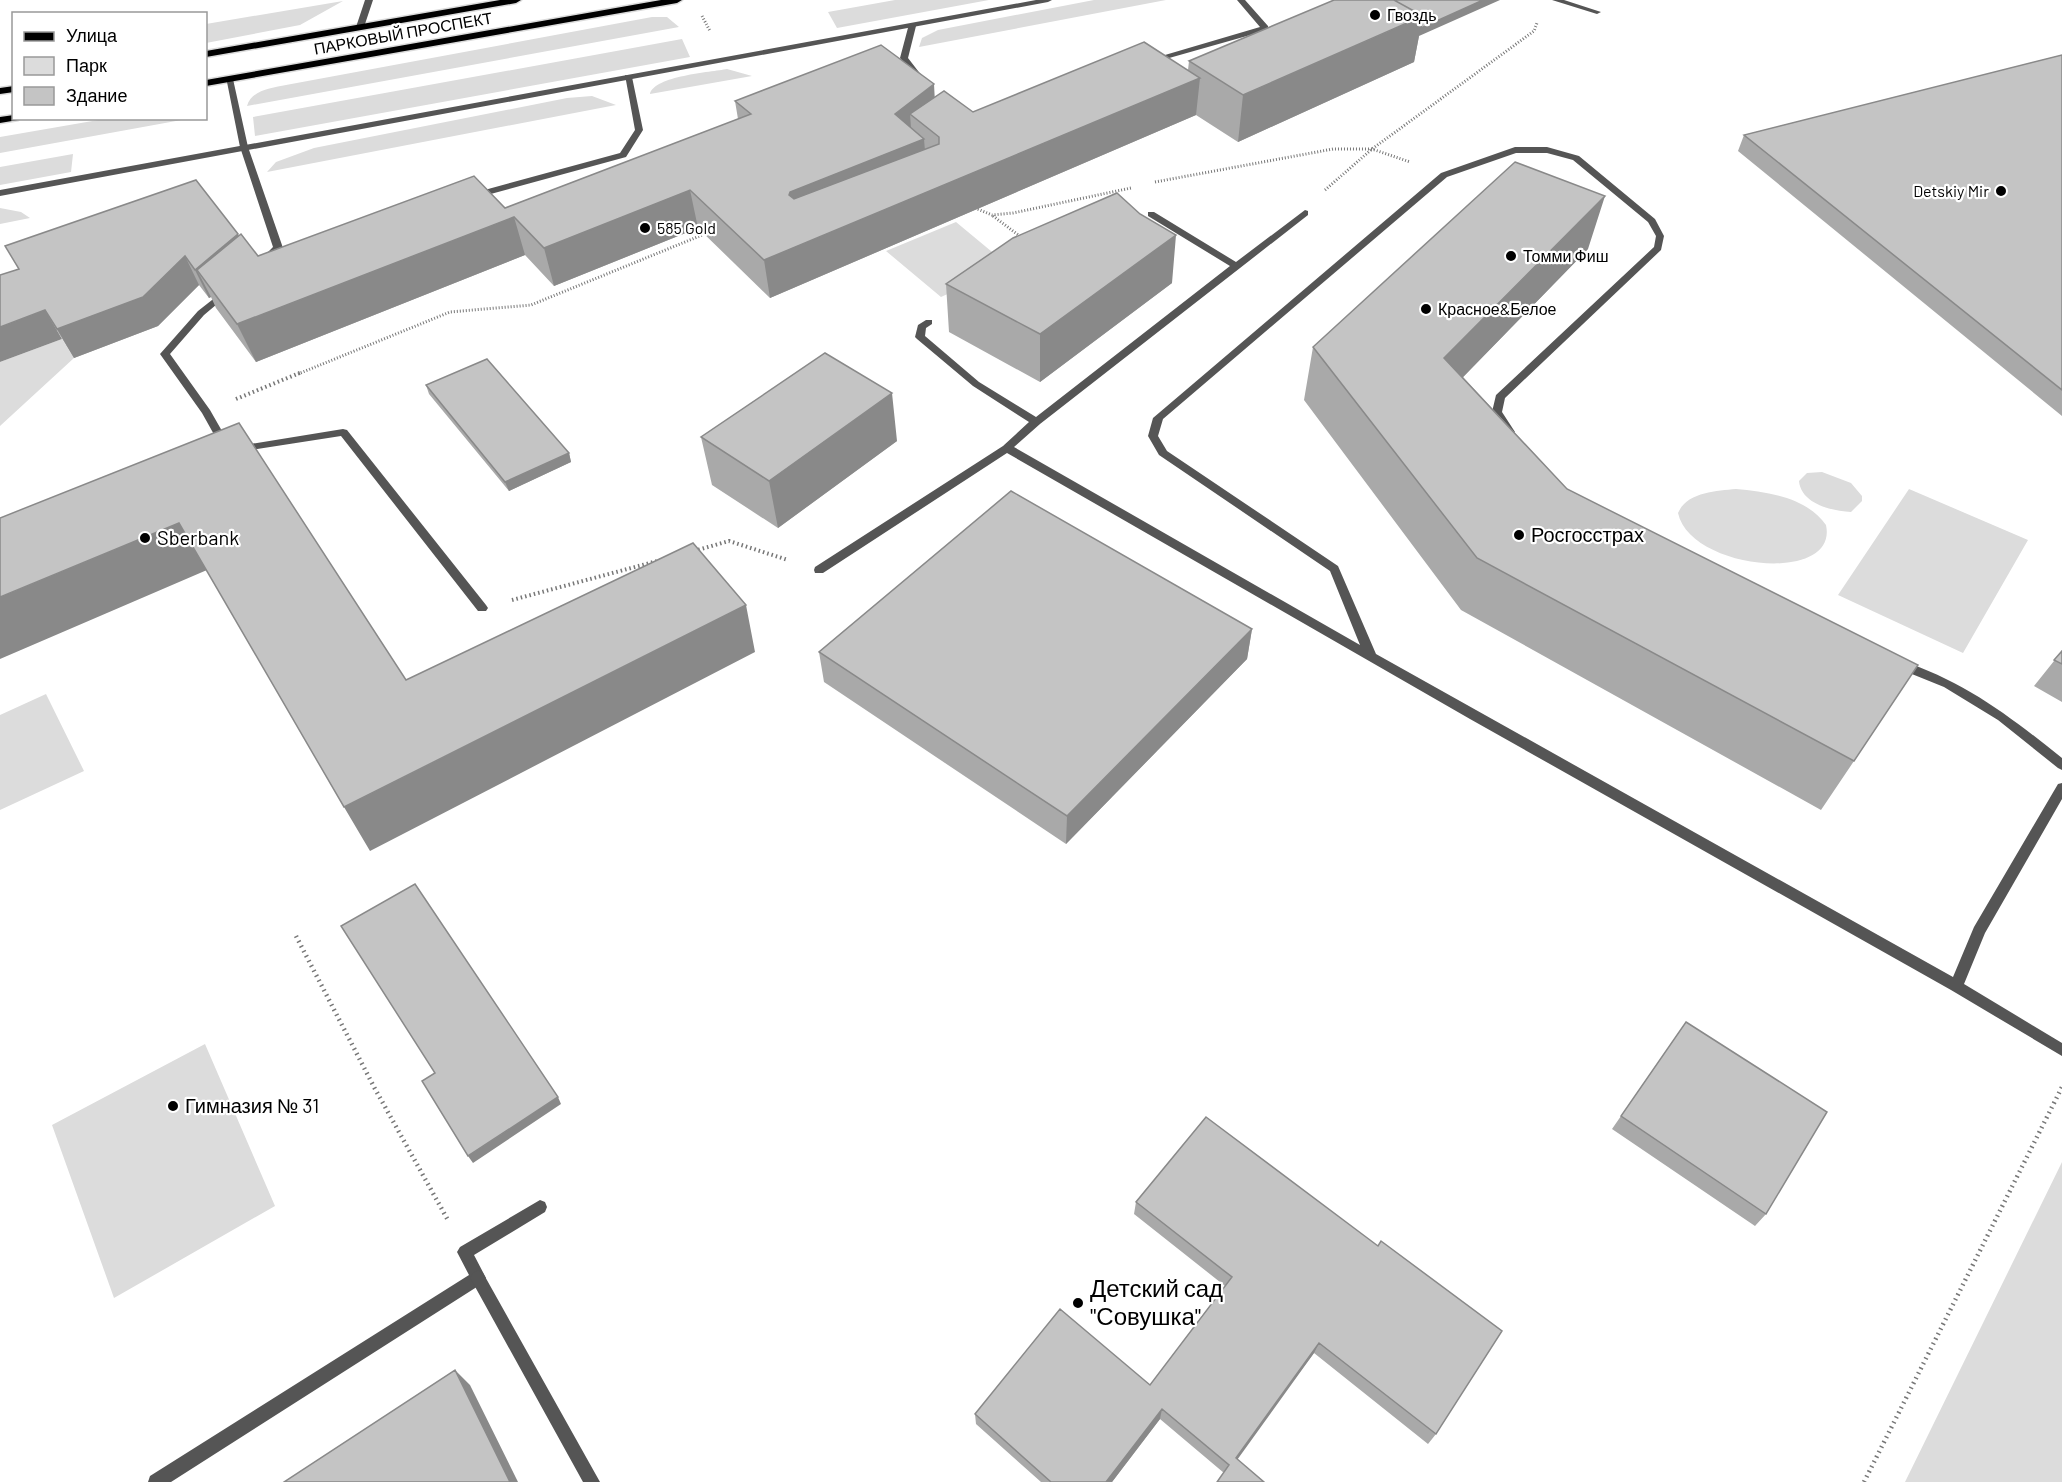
<svg xmlns="http://www.w3.org/2000/svg" width="2062" height="1482" viewBox="0 0 2062 1482" font-family="Barlow,sans-serif">
  <style>
    .green { fill: #dcdcdc }
    .lines { fill: none; stroke-linecap: round; stroke-linejoin: round }
    .primary-casing { stroke: #dbdbdb; stroke-width: 3 }
    .path-far2 { stroke: #777; stroke-width: 3; stroke-dasharray: 1 2; stroke-linecap: butt }
    .path-far1 { stroke: #777; stroke-width: 4; stroke-dasharray: 1.5 3; stroke-linecap: butt }
    .path { stroke: #777; stroke-width: 4.5; stroke-dasharray: 1.5 4; stroke-linecap: butt }
    .lane { fill: #555; fill-rule: evenodd }
    .street { fill: #555; fill-rule: evenodd }
    .primary { fill: #000; fill-rule: evenodd }
    .wall { fill: #a9a9a9 }
    .shaded-wall { fill: #898989 }
    .building { fill: #c4c4c4; stroke: #898989; stroke-width: 1.5 }
    .poi-dot { fill: #000; stroke: #fff; stroke-width: 2 }
    .labels { text-anchor: middle; stroke-width: 4.5; stroke-linejoin: round; paint-order: stroke }
    .far-poi-label { font-size: 16px; fill: #000; stroke: #fff; text-anchor: start }
    .far-street-label { font-size: 16px; fill: #000; stroke: #fff }
    .poi-label { font-size: 20px; fill: #000; stroke: #fff; text-anchor: start }
    .near-poi-label { font-size: 24px; fill: #000; stroke: #fff; text-anchor: start }
  </style>
  <rect width="100%" height="100%" fill="#fff"/>
  <!-- green -->
  <path class="green" d="M895,0H989L837,28L828,12Z
    M1094,0H1166L919,47L922,38L938,30Z
    M343,1L300,25L206,43V24Z
    M652,17H667L679,27L247,106C251,90 272,88 286,85Z
    M682,39L690,57L255,136L253,117Z
    M727,69L752,76L650,94C654,76 711,72 727,69Z
    M592,96L616,105L267,172L276,162L314,148L567,98Z
    M104,119H187L0,153V137Z
    M73,154L71,172L0,185V167Z
    M0,208L21,212L30,218L0,224Z
    M956,222L1009,266L941,297L886,251Z
    M62,339L74,358L0,426V362Z
    M1822,472L1851,483L1862,496V501L1851,512C1832,511 1801,504 1799,481L1807,473Z
    M1736,489C1768,492 1806,497 1826,525C1839,585 1690,570 1678,513C1687,492 1716,491 1736,489Z
    M1909,489L2028,540L1963,653L1838,595Z
    M46,694L84,771L0,810V715Z
    M205,1044L275,1206L114,1298L52,1125Z
    M2062,1162V1482H1905Z"/>
  <g class="lines">
    <!-- primary casing -->
    <g class="primary-casing">
      <path id="primary" d="M500,0H521L516,3L206,57V51Z
        M661,0H682L677,3L206,86V80Z
        M14,86V92L0,94V88Z
        M14,115V118H19L18,120L0,123V117Z"/>
    </g>
    <!-- path-far2 -->
    <path class="path-far2" d="M702,16L710,31
      M1155,182L1333,149H1372L1410,162
      M1325,190L1372,149L1534,31L1537,23
      M975,208L992,215L1013,213L1131,188
      M993,216L1021,237
      M298,374L450,312L531,305L707,233"/>
    <!-- path-far1 -->
    <path class="path-far1" d="M236,399L302,372
      M694,551L729,541L788,560
      M512,600L661,560"/>
    <!-- path -->
    <path class="path" d="M296,936L374,1087L449,1222
      M1864,1482L2062,1087"/>
    <!-- lane -->
    <path class="lane" d="M365,0H373L364,27L360,29L356,27Z
      M1237,0H1245L1268,26V30L1155,62L1148,60L1260,27Z
      M1552,0H1564L1601,12L1597,14Z
      M909,24L916,26L908,58L925,80L921,82H918L900,58Z
      M625,75L632,77L643,130L626,157L476,198H470V194L620,153L635,130Z
      M226,77L233,79L248,147L283,248L267,261L262,258L273,247L240,147Z
      M1515,147H1547L1579,156L1655,219L1664,236L1661,250L1505,398L1502,412L1515,432L1514,434H1506L1492,412L1496,395L1654,247L1656,236L1648,222L1573,160L1547,153H1516L1447,177L1163,419L1158,436L1167,451L1338,566L1376,654L1953,977L1974,927L2058,784L2062,783V799L1985,933L1964,984L2062,1043V1056L1951,990L1470,719L1007,453L823,573H815L814,570L815,567L1003,446L1029,422L973,386L917,339L915,337L918,325L926,320H932V324L926,328L925,336L979,382L1036,417L1230,266L1148,216V212H1154L1236,262L1305,210L1308,211V215L1040,424L1014,447L1360,645L1330,571L1159,455L1148,436L1153,418L1441,173Z
      M226,289L231,292L229,294L204,315L170,354L210,410L230,445L225,448L221,447L202,413L160,354L198,311Z
      M343,429L347,430L486,605L488,608L486,611H478L341,436L238,452L233,449L238,446Z
      M1901,661C1963,680 2012,718 2062,758V770L2058,768L1998,720L1944,687L1897,668L1895,665Z
      M540,1200L545,1202L547,1207L545,1212L474,1255L486,1278L483,1283L171,1482H148L150,1476L469,1275L457,1252L460,1247Z"/>
    <!-- street -->
    <path class="street" d="M1036,0H1052L1048,2L0,196V190Z
      M478,1270L483,1273L600,1482H583L473,1283L470,1278L473,1273Z"/>
    <!-- primary -->
    <use href="#primary" class="primary"/>
  </g>
  <!-- wall -->
  <path class="wall" d="M1419,36L1414,62L1238,142L1196,115L770,298L698,228L554,286L525,255L256,362L216,308L211,297L209,298L199,285L158,326L74,358L19,269L239,236L258,256L505,208L738,119L735,101L935,97L973,112L1188,70L1189,61Z
    M2062,55V416L1738,151L1744,135Z
    M1588,249L1463,377L1567,489L1854,761L1821,810L1461,610L1304,400L1313,347Z
    M1172,283L1040,382L949,332L946,284Z
    M426,385L569,453L571,462L509,491L429,394Z
    M701,437L897,441L778,528L712,485Z
    M1252,629L1247,659L1066,844L824,682L819,652Z
    M2062,651V702L2034,686Z
    M1686,1022L1766,1214L1755,1226L1612,1129Z
    M1206,1117L1436,1434L1428,1444L1314,1353L1224,1473L1160,1419L1112,1482H1041L976,1424L975,1414L1150,1385L1225,1286L1134,1214L1136,1202Z"/>
  <!-- shaded-wall -->
  <path class="shaded-wall" d="M1483,0H1500L1419,36L1414,62L1238,142L1243,95L1423,16Z
    M1200,78L1196,115L770,298L764,260Z
    M934,84L936,122L910,114L912,141L924,139L927,176L795,230L789,195L790,192Z
    M690,190L698,228L554,286L544,248Z
    M1605,196L1588,249L1431,410L1444,358Z
    M514,217L525,255L256,362L237,324Z
    M238,234L251,263L197,270L211,297L209,298L195,270Z
    M1176,235L1172,283L1040,382V334Z
    M185,256L199,285L158,326L74,358L57,329Z
    M45,310L62,339L0,362V327Z
    M892,393L897,441L778,528L769,481Z
    M569,453L571,462L509,491L505,482Z
    M179,523L207,570L0,659V597Z
    M746,605L755,652L370,851L344,807Z
    M1252,629L1247,659L1066,844L1067,816Z
    M558,1097L561,1104L473,1163L468,1156Z
    M1319,1343L1314,1353L1232,1467L1236,1458Z
    M455,1370L470,1385L518,1482H510Z
    M1162,1409L1160,1419L1112,1482H1106Z"/>
  <!-- building -->
  <path class="building" d="M1334,0H1394L1423,16L1243,95L1189,61Z
    M1394,0H1483L1421,28L1423,16Z
    M1144,42L1200,78L764,260L690,190L544,248L514,217L237,324L197,270L241,234L258,256L474,176L505,208L751,114L735,101L881,45L934,84L895,114L924,139L790,192L789,195L794,199L939,144V137L910,114L944,91L973,112Z
    M2062,55V390L1744,135Z
    M1515,162L1605,196L1444,358L1567,489L1918,665L1854,761L1477,558L1313,347Z
    M196,180L238,234L195,270L185,256L143,297L57,329L45,310L0,327V275L19,269L5,246Z
    M1117,193L1140,214L1176,235L1040,334L946,284L1013,238Z
    M825,353L892,393L769,481L701,437Z
    M487,359L569,453L505,482L426,385Z
    M239,423L406,680L693,543L746,605L344,807L179,523L0,597V518Z
    M1011,491L1252,629L1067,816L819,652Z
    M2062,651V664L2054,660Z
    M415,884L558,1097L468,1156L422,1081L435,1073L341,926Z
    M1686,1022L1827,1112L1766,1214L1621,1116Z
    M1206,1117L1378,1246L1381,1241L1502,1331L1436,1434L1319,1343L1236,1458L1264,1482H1217L1229,1465L1162,1409L1106,1482H1051L975,1414L1060,1309L1150,1385L1232,1277L1136,1202Z
    M455,1370L510,1482H284Z"/>
  <!-- markers -->
  <g class="poi-dot">
    <circle cx="1375" cy="15" r="6"/>
    <circle cx="2001" cy="191" r="6"/>
    <circle cx="645" cy="228" r="6"/>
    <circle cx="1511" cy="256" r="6"/>
    <circle cx="1426" cy="309" r="6"/>
    <circle cx="1519" cy="535" r="6"/>
    <circle cx="145" cy="538" r="6"/>
    <circle cx="173" cy="1106" r="6"/>
    <circle cx="1078" cy="1303" r="6"/>
  </g>
  <g class="labels">
    <!-- far-poi labels -->
    <g class="far-poi-label">
      <text x="1387" y="21">Гвоздь</text>
      <text x="1989" y="197" text-anchor="end">Detskiy Mir</text>
      <text x="657" y="234">585 Gold</text>
      <text x="1523" y="262">Томми Фиш</text>
      <text x="1438" y="315">Красное&amp;Белое</text>
    </g>
    <!-- far-street labels -->
    <g class="far-street-label">
      <text transform="translate(403 33) rotate(-10)" y="6">ПАРКОВЫЙ ПРОСПЕКТ</text>
    </g>
    <!-- poi labels -->
    <g class="poi-label">
      <text x="1531" y="542">Росгосстрах</text>
      <text x="157" y="545">Sberbank</text>
      <text x="185" y="1113">Гимназия № 31</text>
    </g>
    <!-- near-poi labels -->
    <g class="near-poi-label">
      <text x="1090" y="1297">Детский сад<tspan x="1090" dy="28">"Совушка"</tspan></text>
    </g>
  </g>
  <!-- legend -->
  <rect x="12" y="12" width="195" height="108" fill="#ffffff" stroke="#999999" stroke-width="1.5"/>
  <rect x="24" y="32" width="30" height="9" fill="#000000" stroke="#999999" stroke-width="1.5"/>
  <text x="66" y="42" font-size="18" fill="#000000">Улица</text>
  <rect x="24" y="57" width="30" height="18" fill="#dcdcdc" stroke="#999999" stroke-width="1.5"/>
  <text x="66" y="72" font-size="18" fill="#000000">Парк</text>
  <rect x="24" y="87" width="30" height="18" fill="#c4c4c4" stroke="#999999" stroke-width="1.5"/>
  <text x="66" y="102" font-size="18" fill="#000000">Здание</text>
</svg>
